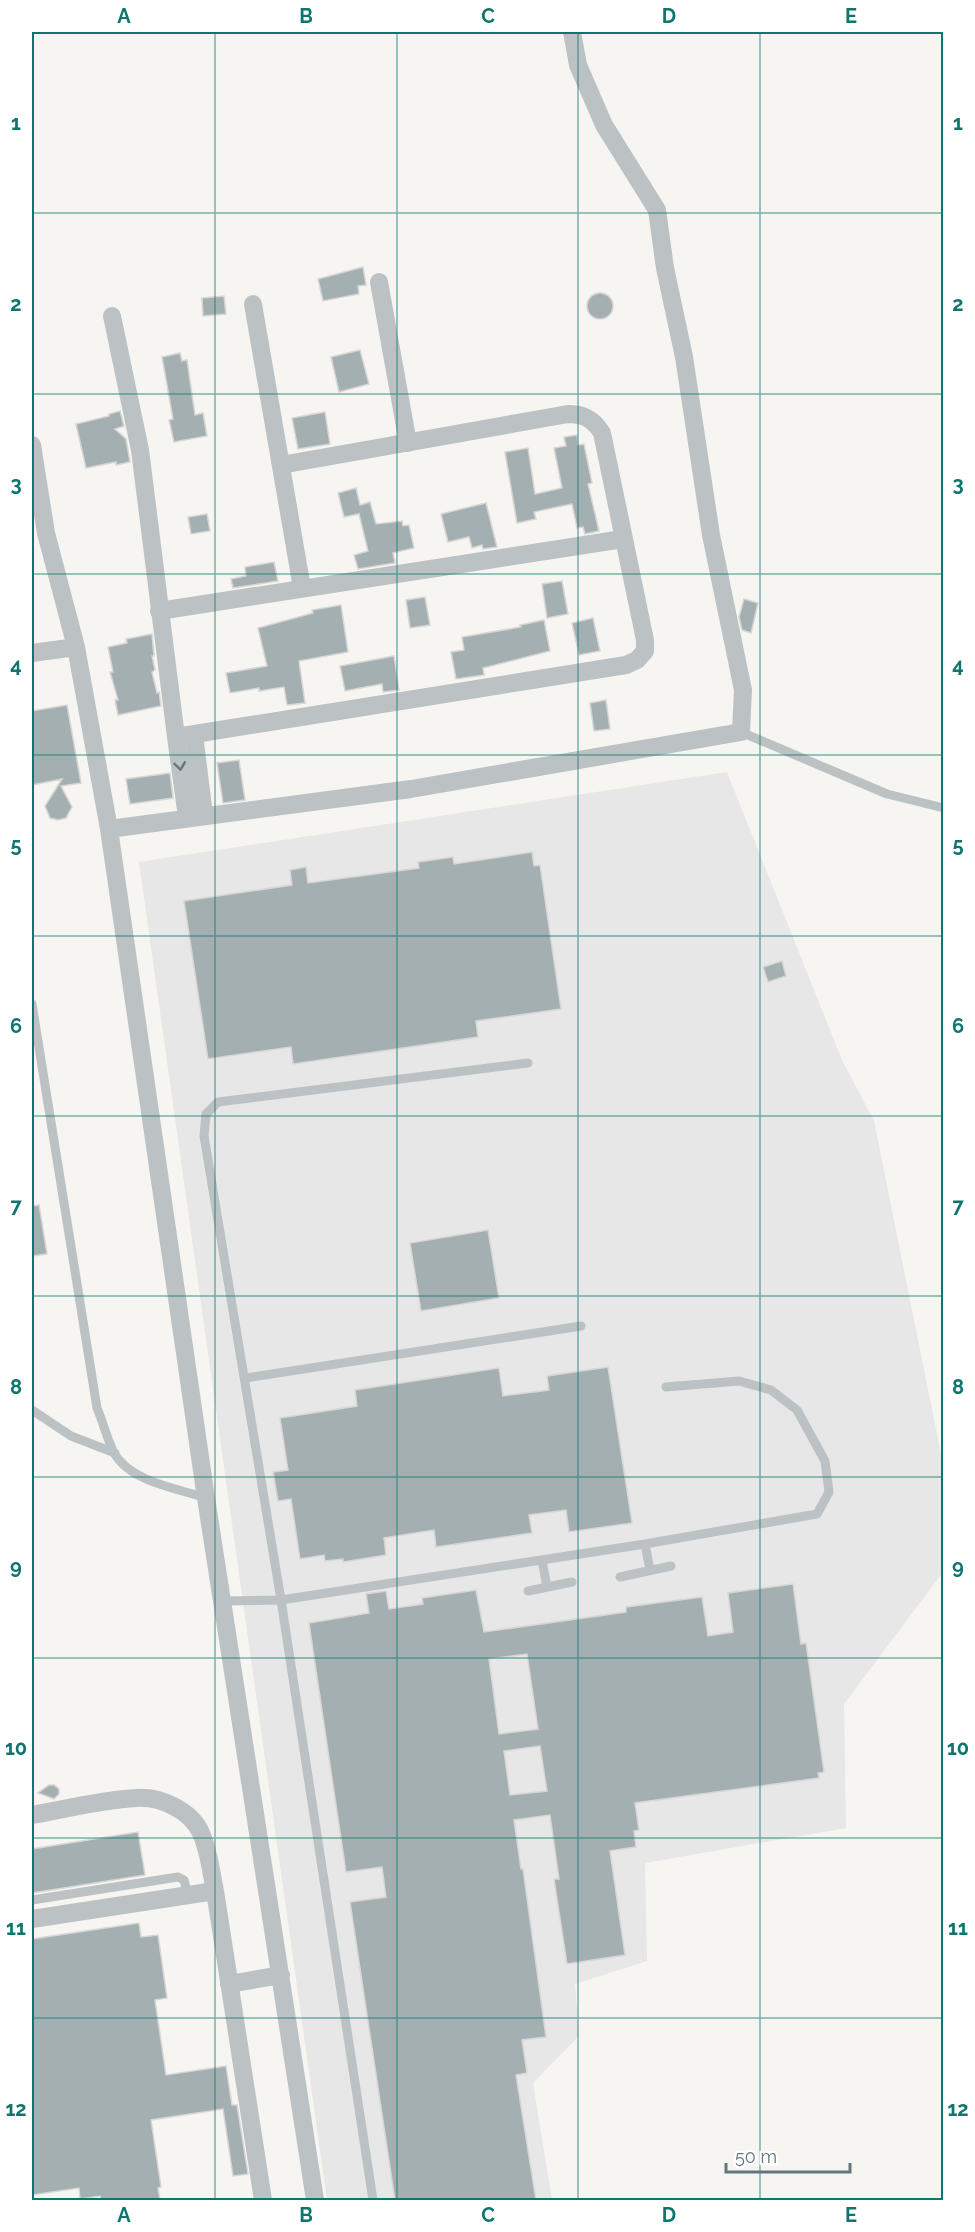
<svg xmlns="http://www.w3.org/2000/svg" width="975" height="2232" viewBox="0 0 975 2232" font-family="Raleway,sans-serif">
  <style>
    .built { fill: #e6e7e6 }
    .building { fill: #a4afb2; stroke: #d7d6d5; stroke-width: 1.5; fill-rule: evenodd }
    .lines { fill: none; stroke-linecap: round; stroke-linejoin: round }
    .service { stroke: #bcc2c4; stroke-width: 9 }
    .minor { stroke: #bcc2c4; stroke-width: 18 }
    .oneway { stroke: #62767c }
    .grid { fill: none; stroke: #0f766e; stroke-width: 1.5; stroke-opacity: 0.55 }
    .neatline { fill: none; stroke: #0f766e; stroke-width: 2 }
    .grid-label { font-size: 20px; text-anchor: middle; font-weight: bold; fill: #0f766e }
  </style>
  <rect width="100%" height="100%" fill="#f6f5f2"/>
  <!-- built -->
  <path class="built" d="M727,772L842,1060L874,1121L943,1464V1572L844,1704L846,1828L645,1863L647,1961L575,1984L579,2036L533,2083L552,2200H327L139,862Z"/>
  <!-- building -->
  <path class="building" d="M363,267L366,285L358,286L359,294L323,301L318,279Z
    M587 306a13 13 0 1 1 26 0a13 13 0 1 1-26 0Z
    M224,296L226,314L203,316L202,298Z
    M360,350L369,384L339,392L331,357Z
    M180,353L182,361L187,360L195,415L203,413L207,436L174,442L169,420L173,419L162,357Z
    M120,411L124,426L115,429L126,439L130,462L116,465V462L86,468L76,424L109,416V414Z
    M325,412L330,444L298,449L292,418Z
    M577,435L578,445L584,444L592,483L588,484L599,531L585,534L583,527L577,528L572,504L534,512L536,519L517,523L505,452L528,448L535,494L562,488L554,448L566,446L564,437Z
    M356,488L360,505L370,502L376,524L402,521L403,526L409,525L414,548L393,553L395,563L358,569L354,555L368,551L359,514L344,517L338,493Z
    M486,503L497,547L483,549L482,545L472,548L469,537L448,542L441,514Z
    M207,514L210,531L191,534L188,517Z
    M274,562L278,581L233,588L231,579L246,576L245,567Z
    M562,581L568,614L547,618L542,584Z
    M425,597L430,625L410,628L406,600Z
    M744,599L758,603L751,633L742,630L739,617Z
    M341,605L348,652L299,661L305,703L287,705L284,687L259,691V688L230,693L226,673L267,666L258,628L313,613L312,610Z
    M593,618L600,651L579,655L572,623Z
    M544,620L550,651L483,668L484,675L456,679L451,652L464,650L462,637L521,627L520,625Z
    M152,634L154,656H152L155,670L152,672L157,693L159,692L161,706L118,715L115,700H118L110,672H113L108,647L127,643L126,639Z
    M394,656L399,690L383,692L382,684L345,691L340,666Z
    M606,700L610,729L594,731L590,703Z
    M67,705L81,783L61,786L72,807L66,818L58,820L50,818L45,806L62,779L32,785V711Z
    M239,760L245,800L223,803L217,763Z
    M170,773L173,798L130,804L126,779Z
    M532,852L534,866L540,865L561,1009L476,1021L478,1037L293,1064L291,1047L208,1059L184,901L292,885L290,870L306,867L308,883L419,868L418,862L453,857L454,864Z
    M782,961L786,976L768,982L763,967Z
    M39,1205L47,1254L32,1256V1206Z
    M488,1230L499,1298L421,1311L410,1243Z
    M608,1367L632,1523L569,1532L566,1510L529,1515L532,1533L436,1547L434,1530L384,1538L386,1555L343,1562V1559L325,1561L324,1555L300,1559L291,1499L278,1501L273,1472L288,1470L280,1418L357,1406L355,1390L499,1368L503,1396L549,1390L547,1376Z
    M793,1584L801,1644L806,1643L824,1772L818,1773L819,1778L635,1803L639,1830L634,1831L636,1847L610,1851L625,1955L567,1964L554,1879H559L550,1815L514,1820L521,1869H523L546,2037L522,2040L527,2073L516,2075L536,2200H395L350,1902L386,1897L382,1867L346,1872L309,1623L369,1613L366,1594L386,1591L389,1609L423,1604L422,1598L476,1590L484,1632L626,1612V1607L702,1597L708,1636L733,1632L728,1593ZM527,1654L538,1729L499,1734L489,1659ZM540,1746L547,1791L510,1795L504,1751Z
    M49,1785H54L59,1789V1794L54,1799L38,1793Z
    M138,1832L145,1875L32,1893V1849Z
    M139,1923L141,1937L158,1935L167,1998L155,2000L166,2075L226,2066L232,2105H237L248,2174L233,2176L223,2109L151,2120L161,2187L158,2188L160,2200H101L100,2196L80,2199L79,2188L32,2195V1939Z"/>
  <g class="lines">
    <!-- service -->
    <path class="service" d="M741,732L887,794L944,808
      M32,1004L97,1408C103,1422 107,1439 114,1453C131,1482 176,1488 206,1498
      M246,1378L581,1326
      M32,1410L71,1436L115,1453
      M645,1544L650,1570
      M542,1560L547,1587
      M620,1577L671,1566
      M528,1591L572,1582
      M224,1601L281,1600L645,1544L817,1514L829,1492L825,1461L797,1410L771,1390L739,1381L666,1387
      M32,1900L178,1877L184,1880L188,1895
      M373,2200L281,1600L204,1136L206,1114L218,1102L528,1063"/>
    <!-- minor -->
    <path class="minor" d="M379,282L408,443
      M253,304L302,588
      M112,316L140,450L176,737L626,665L637,660L645,651V640L602,433C593,419 584,414 568,414L281,465
      M32,445L46,533L76,647L109,829L206,1498L315,2200
      M159,611L623,539
      M32,653L76,647
      M194,734L204,815
      M176,737L187,817
      M109,829L411,789L741,732L743,690L711,535L684,357L665,268L657,210L604,125L578,65L572,32
      M32,1815C66,1809 101,1800 136,1798C159,1796 191,1810 201,1833C209,1851 211,1872 215,1891L263,2200
      M32,1919L215,1891
      M229,1984L281,1975"/>
  </g>
  <!-- one-way arrows -->
  <defs><path id="oneway-chevron" d="M-2-3.5L2.5 0L-2 3.5" fill="none" stroke-width="1.6" stroke-linecap="round" stroke-linejoin="round" transform="scale(1.5)"/></defs>
  <use class="oneway" href="#oneway-chevron" transform="translate(180 766) rotate(82)"/>
  <!-- grid -->
  <path class="grid" d="M215,32V2200M397,32V2200M578,32V2200M760,32V2200M32,213H944M32,394H944M32,574H944M32,755H944M32,936H944M32,1116H944M32,1296H944M32,1477H944M32,1658H944M32,1838H944M32,2018H944"/>
  <!-- border -->
  <rect width="975" height="2232" fill="none" stroke="#ffffff" stroke-width="66"/>
  <!-- scale -->
  <path d="M726 2163v9h124v-9" fill="none" stroke="#62767c" stroke-width="3"/>
  <text x="735" y="2163" font-size="18" fill="#62767c" stroke="#ffffff" stroke-width="4.5" paint-order="stroke">50 m</text>
  <rect x="33" y="33" width="909" height="2166" class="neatline"/>
  <g class="grid-label">
    <text x="124" y="23">A</text>
    <text x="306" y="23">B</text>
    <text x="488" y="23">C</text>
    <text x="669" y="23">D</text>
    <text x="851" y="23">E</text>
    <text x="16" y="130">1</text>
    <text x="958" y="130">1</text>
    <text x="16" y="311">2</text>
    <text x="958" y="311">2</text>
    <text x="16" y="491">3</text>
    <text x="958" y="491">3</text>
    <text x="16" y="672">4</text>
    <text x="958" y="672">4</text>
    <text x="16" y="852">5</text>
    <text x="958" y="852">5</text>
    <text x="16" y="1033">6</text>
    <text x="958" y="1033">6</text>
    <text x="16" y="1213">7</text>
    <text x="958" y="1213">7</text>
    <text x="16" y="1394">8</text>
    <text x="958" y="1394">8</text>
    <text x="16" y="1574">9</text>
    <text x="958" y="1574">9</text>
    <text x="16" y="1755">10</text>
    <text x="958" y="1755">10</text>
    <text x="16" y="1935">11</text>
    <text x="958" y="1935">11</text>
    <text x="16" y="2116">12</text>
    <text x="958" y="2116">12</text>
    <text x="124" y="2222">A</text>
    <text x="306" y="2222">B</text>
    <text x="488" y="2222">C</text>
    <text x="669" y="2222">D</text>
    <text x="851" y="2222">E</text>
  </g>
</svg>
